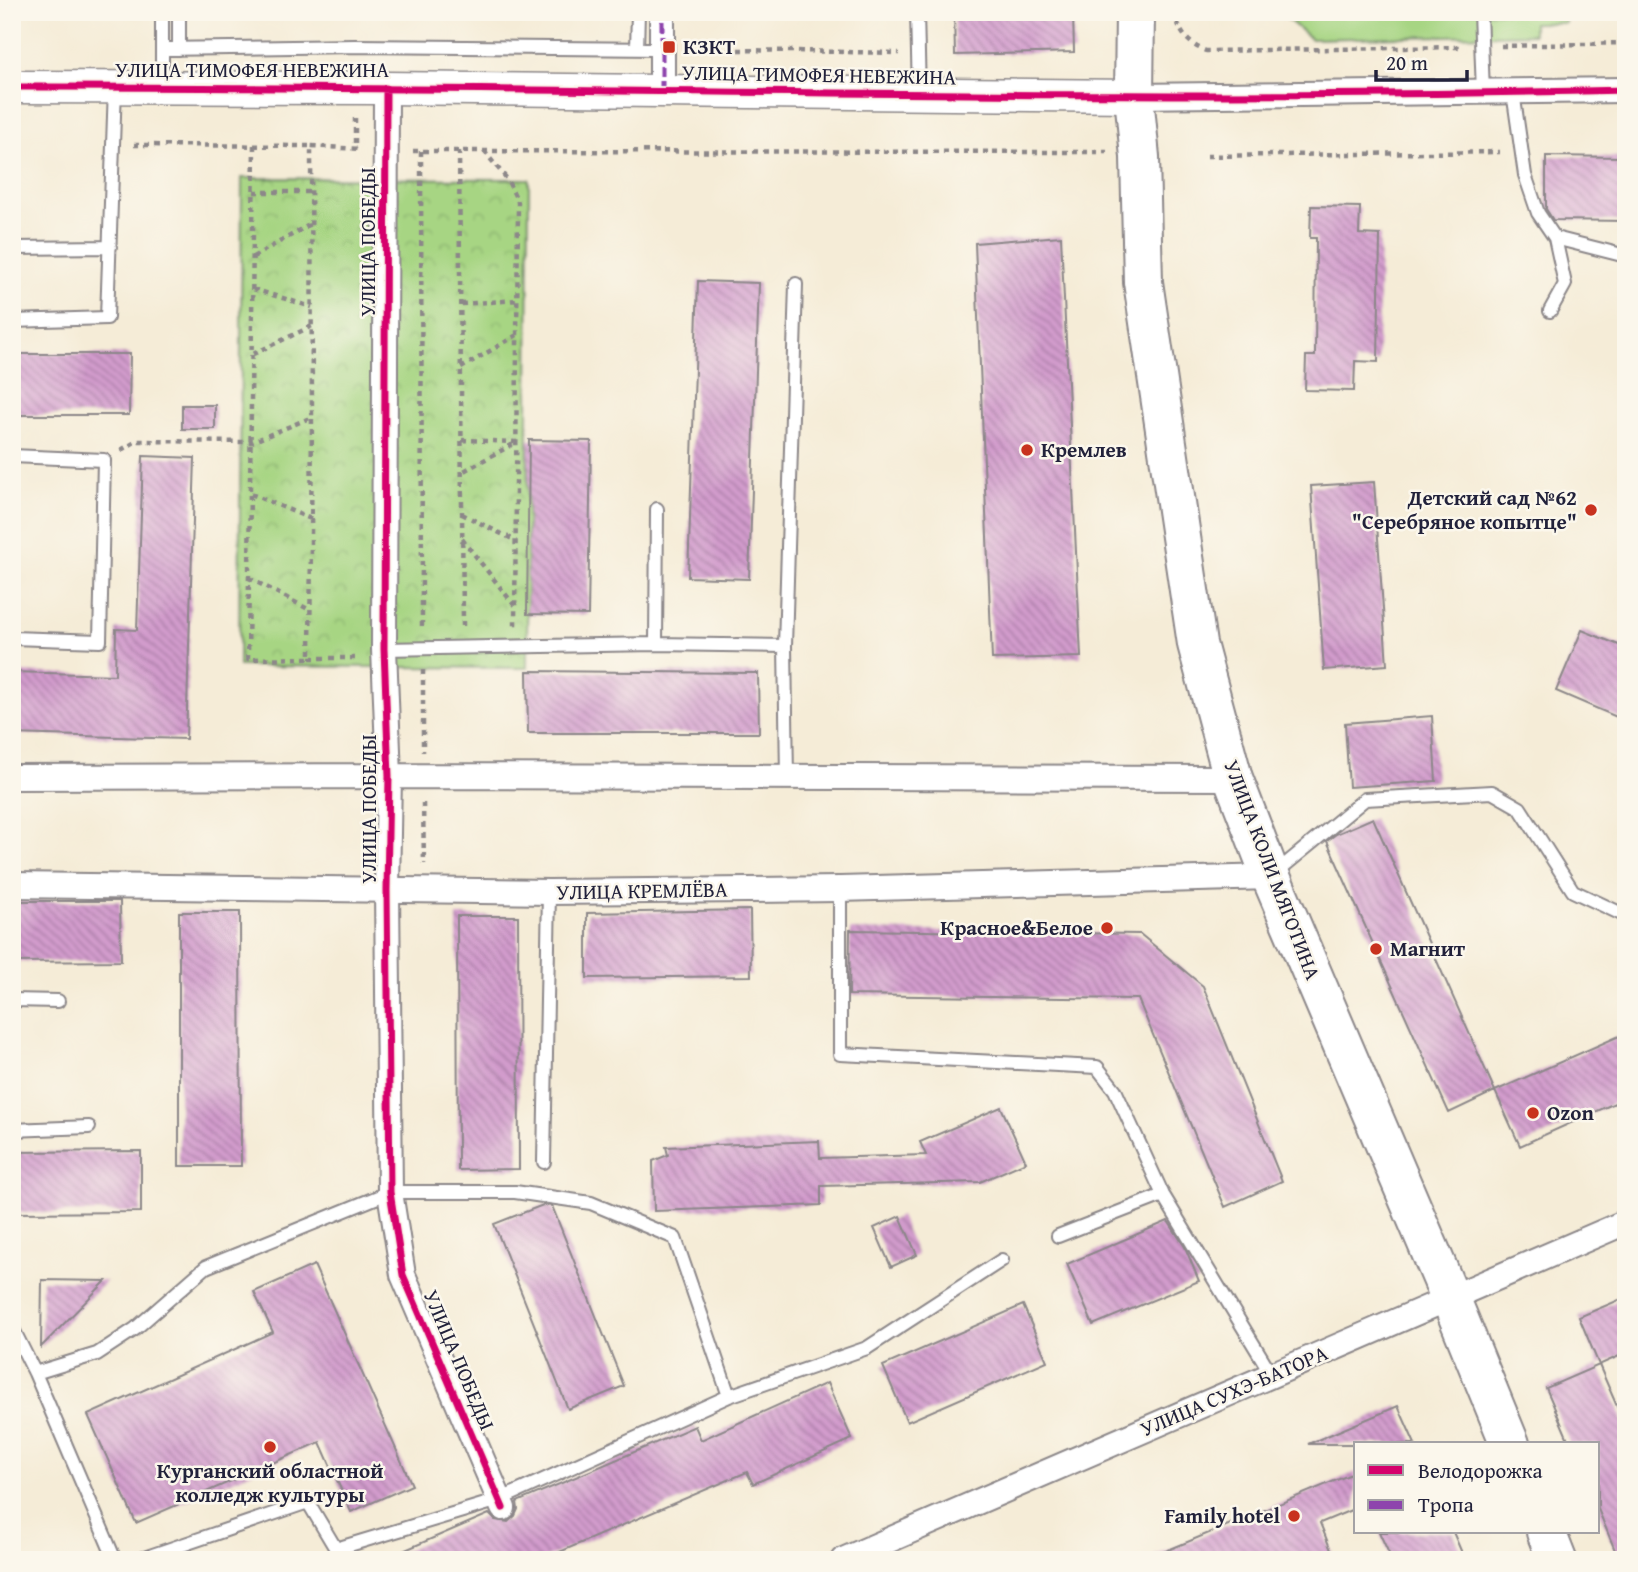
<svg xmlns="http://www.w3.org/2000/svg" width="1638" height="1572" viewBox="0 0 1638 1572" font-family="'Gentium Book Plus',serif">
  <style>
    .park { fill: url(#park-crowns); stroke: #647c5f; stroke-width: 2 }
    .pitch { fill: #a7d583; stroke: #647c5f; stroke-width: 2 }
    .building { fill: url(#building-back-hatch) }
    .lines { fill: none; stroke-linecap: round; stroke-linejoin: round }
    .service-casing { stroke: #8c8789; stroke-width: 16 }
    .minor-casing { stroke: #8c8789; stroke-width: 28 }
    .tertiary-casing { stroke: #8c8789; stroke-width: 35 }
    .primary-casing { stroke: #8c8789; stroke-width: 42 }
    .path { stroke: #8c8789; stroke-width: 4.5; stroke-dasharray: 5 5; stroke-linecap: butt }
    .service { stroke: #fff; stroke-width: 12 }
    .minor { stroke: #fff; stroke-width: 24 }
    .tertiary { stroke: #fff; stroke-width: 32 }
    .primary { stroke: #fff; stroke-width: 38 }
    .quiet { stroke: #8e44ad; stroke-width: 5; stroke-dasharray: 10 5; stroke-linecap: butt }
    .cycleway-casing { stroke: #fbf7ec; stroke-width: 11 }
    .cycleway { stroke: #d6006c; stroke-width: 7 }
    .poi-dot { fill: #c8321e; stroke: #fbf7ec; stroke-width: 2.5 }
    .labels { text-anchor: middle; stroke-width: 5; stroke-linejoin: round; paint-order: stroke }
    .poi-label { font-size: 21px; font-weight: bold; fill: #22223b; stroke: #fbf7ec; text-anchor: start }
    .street-label { font-size: 21px; fill: #22223b; stroke: #fbf7ec }
  </style>
  <defs>
    <pattern id="park-crowns" width="20" height="18" patternUnits="userSpaceOnUse" patternTransform="scale(1.75)"><rect width="20" height="18" fill="#a7d583"/><path d="M2 6a3 3 0 1 1 6 0M12 15a3 3 0 1 1 6 0" fill="none" stroke="#8fb772"/></pattern>
    <pattern id="building-back-hatch" width="6" height="6" patternUnits="userSpaceOnUse" patternTransform="scale(1.75)"><rect width="6" height="6" fill="#d29bcc"/><path d="M-1 5l2 2M0 0l6 6M5-1l2 2" fill="none" stroke="#aa7ea7"/></pattern>
  </defs>
  <rect width="100%" height="100%" fill="#fbf7ec"/>
  <filter id="ink" filterUnits="userSpaceOnUse"><feTurbulence type="fractalNoise" baseFrequency=".0143" numOctaves="2"/><feDisplacementMap in="SourceGraphic" scale="14" xChannelSelector="R" yChannelSelector="G"/><feConvolveMatrix kernelMatrix="1 2 1 2 8 2 1 2 1" color-interpolation-filters="sRGB"/></filter>
  <filter id="wash" filterUnits="userSpaceOnUse"><feTurbulence type="fractalNoise" baseFrequency=".00686" numOctaves="4" result="noise"/><feDisplacementMap in="SourceGraphic" scale="28" xChannelSelector="R" yChannelSelector="G"/><feGaussianBlur stdDeviation="1.57" result="paint"/><feColorMatrix in="noise" values="0 0 0 0 0 0 0 0 0 0 0 0 0 0 0 0 0 1.4 0 .05"/><feComposite in="paint" operator="in"/></filter>
  <g filter="url(#wash)">
    <rect width="100%" height="100%" fill="#f5ecd7"/>
    <!-- park -->
    <path class="park" d="M242,178L529,179L527,668L239,666Z"/>
    <!-- pitch -->
    <path class="pitch" d="M1279,12H1565V23H1533V34L1311,39Z"/>
    <g id="blocks">
      <!-- building -->
      <path class="building" d="M954,12H1020V15L1073,13L1074,52L955,55Z
        M1546,156L1626,157V221L1553,220L1546,209Z
        M1311,206L1360,207L1359,234L1380,235L1378,362L1355,361L1354,391L1305,390L1306,356H1315L1316,238H1310Z
        M1061,236L1081,657L992,659L975,243Z
        M698,281L759,283L749,579L688,577Z
        M12,354H130L129,415H12Z
        M182,405H215V429H182Z
        M529,440L591,441L588,615L527,614Z
        M143,456L195,458L186,739L12,734V672L115,675L116,629L137,630Z
        M1374,482L1387,665L1324,670L1311,486Z
        M1582,630L1626,648V721L1556,691Z
        M527,671L758,673L759,733H528Z
        M1432,716L1436,781L1349,787L1345,723Z
        M1373,818L1495,1091L1449,1113L1327,841L1336,834Z
        M12,901H120L121,961L12,962Z
        M750,910L751,976L587,978V913Z
        M179,912H240L241,1166H179Z
        M457,916H518L519,1169L458,1170Z
        M850,930L1140,934L1203,986L1282,1181L1225,1207L1138,999L849,995Z
        M1626,1033V1098L1520,1146L1495,1091Z
        M1001,1107L1026,1162L980,1182L821,1186V1205L654,1211L653,1161L668,1155L666,1147L819,1141L820,1158L926,1155L920,1142Z
        M141,1151V1212L12,1213V1152Z
        M543,1205L552,1206L624,1386L568,1409L494,1224Z
        M900,1216L917,1255L891,1267L874,1228Z
        M1168,1221L1185,1247L1199,1281L1093,1325L1067,1264Z
        M314,1265L412,1485L351,1512L320,1442L136,1523L88,1415L273,1332L254,1292Z
        M42,1280L106,1281L41,1347Z
        M1626,1297V1353L1599,1365L1579,1317Z
        M1023,1305L1047,1361L907,1422L883,1366Z
        M1599,1365L1626,1427V1560H1619L1598,1509V1444H1570L1546,1388Z
        M827,1383L852,1439L753,1484L747,1472L541,1560H382L489,1514L495,1520L508,1522L515,1516L518,1509L517,1502L695,1426L701,1440Z
        M1398,1406L1415,1444H1308Z
        M1356,1472V1508L1320,1523L1335,1560H1144Z
        M1379,1532H1453L1465,1560H1392Z"/>
    </g>
  </g>
  <g filter="url(#ink)">
    <use href="#blocks" fill-opacity="0" stroke="#8c8789" stroke-width="2"/>
    <g class="lines">
      <!-- service casing -->
      <g class="service-casing">
        <path id="service" d="M917,12L919,94
          M1480,12L1483,93
          M162,49L355,46L662,49
          M179,49V12
          M637,49L638,12
          M162,85V12
          M1513,92L1525,175L1538,213L1555,238L1626,256
          M12,248L110,247
          M1550,311L1565,284L1555,238
          M12,321L107,318L115,87
          M12,456L104,460L100,641L12,638
          M656,644L657,509
          M384,649L656,644L785,646
          M787,777L785,646L796,284
          M1274,874L1365,799L1492,792L1520,808L1573,891L1626,916
          M840,889V1054L1097,1067L1115,1090L1163,1195L1272,1375
          M12,1000L58,1001
          M12,1130L89,1127
          M544,1162L549,892
          M1058,1236L1163,1195
          M12,1327L35,1373
          M729,1396L867,1348L1002,1260
          M115,1560L35,1373L97,1354L135,1329L206,1267L390,1192H515L591,1203L675,1238L729,1396L499,1500L336,1549L308,1502L138,1560"/>
      </g>
      <!-- minor casing -->
      <g class="minor-casing">
        <path id="minor" d="M386,88L384,649L389,776L387,890L390,1192L403,1275L503,1508
          M662,91V12
          M1134,96L1626,90
          M12,777L389,776L1233,778
          M12,885L549,892L840,889L1271,877
          M843,1560L1626,1222"/>
      </g>
      <!-- tertiary casing -->
      <g class="tertiary-casing">
        <path id="tertiary" d="M12,87L386,88L1134,96"/>
      </g>
      <!-- primary casing -->
      <g class="primary-casing">
        <path id="primary" d="M1135,12L1134,96L1140,157L1143,282L1197,644L1233,778L1271,877L1450,1297L1510,1444
          M1546,1532L1557,1560"/>
      </g>
      <!-- path -->
      <path class="path" d="M1176,12C1177,31 1189,45 1206,51L1460,47
        M1501,46L1626,43
        M688,49L899,53
        M355,118V149
        M134,145L311,146
        M254,145L248,659L310,658L312,417
        M413,151L1107,152
        M421,151L422,629
        M459,151L463,626
        M484,151L507,179L518,202L515,628
        M1207,156L1500,152
        M254,192H312
        M253,257L311,224
        M253,289L312,307
        M461,304L518,300
        M253,354L312,326
        M461,368L517,335
        M462,440L517,442L462,472
        M121,450L137,441L252,442L312,417L311,146L359,149
        M251,494L311,519
        M462,514L516,541
        M462,539L515,606
        M249,578L310,610
        M310,658H358
        M423,670V752
        M423,803L424,864"/>
      <!-- service -->
      <use href="#service" class="service"/>
      <!-- minor -->
      <use href="#minor" class="minor"/>
      <!-- tertiary -->
      <use href="#tertiary" class="tertiary"/>
      <!-- primary -->
      <use href="#primary" class="primary"/>
      <!-- quiet -->
      <path class="quiet" d="M662,91V12"/>
      <!-- cycleway casing -->
      <g class="cycleway-casing">
        <path id="cycleway" d="M12,87C550,86 1088,103 1626,90
          M386,88L384,649L389,776L387,890L390,1192L403,1275L503,1508"/>
      </g>
      <!-- cycleway -->
      <use href="#cycleway" class="cycleway"/>
    </g>
  </g>
  <!-- markers -->
  <g class="poi-dot">
    <rect x="662" y="40" width="14" height="14" rx="3.5"/>
    <circle cx="1027" cy="450" r="7"/>
    <circle cx="1591" cy="510" r="7"/>
    <circle cx="1107" cy="928" r="7"/>
    <circle cx="1376" cy="949" r="7"/>
    <circle cx="1533" cy="1113" r="7"/>
    <circle cx="270" cy="1447" r="7"/>
    <circle cx="1294" cy="1516" r="7"/>
  </g>
  <g class="labels">
    <!-- poi labels -->
    <g class="poi-label">
      <text x="683" y="54">КЗКТ</text>
      <text x="1041" y="457">Кремлев</text>
      <text x="1577" y="505" text-anchor="end">Детский сад №62<tspan x="1577" dy="24">"Серебряное копытце"</tspan></text>
      <text x="1093" y="935" text-anchor="end">Красное&amp;Белое</text>
      <text x="1390" y="956">Магнит</text>
      <text x="1547" y="1120">Ozon</text>
      <text x="270" y="1478" text-anchor="middle">Курганский областной<tspan x="270" dy="24">колледж культуры</tspan></text>
      <text x="1280" y="1523" text-anchor="end">Family hotel</text>
    </g>
    <!-- street labels -->
    <g class="street-label">
      <text x="252" y="77">УЛИЦА ТИМОФЕЯ НЕВЕЖИНА</text>
      <text transform="translate(819 75) rotate(1)" y="7">УЛИЦА ТИМОФЕЯ НЕВЕЖИНА</text>
      <text transform="translate(368 242) rotate(-90)" y="7">УЛИЦА ПОБЕДЫ</text>
      <text transform="translate(369 809) rotate(-90)" y="7">УЛИЦА ПОБЕДЫ</text>
      <text transform="translate(1272 870) rotate(69)" y="7">УЛИЦА КОЛИ МЯГОТИНА</text>
      <text transform="translate(642 891) rotate(-1)" y="7">УЛИЦА КРЕМЛЁВА</text>
      <text transform="translate(459 1360) rotate(67)" y="7">УЛИЦА ПОБЕДЫ</text>
      <text transform="translate(1234 1391) rotate(-23)" y="7">УЛИЦА СУХЭ-БАТОРА</text>
    </g>
  </g>
  <!-- margin -->
  <rect width="1638" height="1572" fill="none" stroke="#fbf7ec" stroke-width="42"/>
  <!-- legend -->
  <rect x="1354" y="1442" width="245" height="91" fill="#fbf7ec" stroke="#a4a2a5" stroke-width="2"/>
  <rect x="1368" y="1465" width="35" height="10" fill="#d6006c" stroke="#a4a2a5" stroke-width="2"/>
  <text x="1418" y="1478" font-size="21" fill="#22223b">Велодорожка</text>
  <rect x="1368" y="1500" width="35" height="10" fill="#8e44ad" stroke="#a4a2a5" stroke-width="2"/>
  <text x="1418" y="1512" font-size="21" fill="#22223b">Тропа</text>
  <!-- scale -->
  <path d="M1376 70v10h91v-10" fill="none" stroke="#22223b" stroke-width="3.5"/>
  <text x="1386" y="70" font-size="21" fill="#22223b" stroke="#fbf7ec" stroke-width="5" paint-order="stroke">20 m</text>
</svg>
